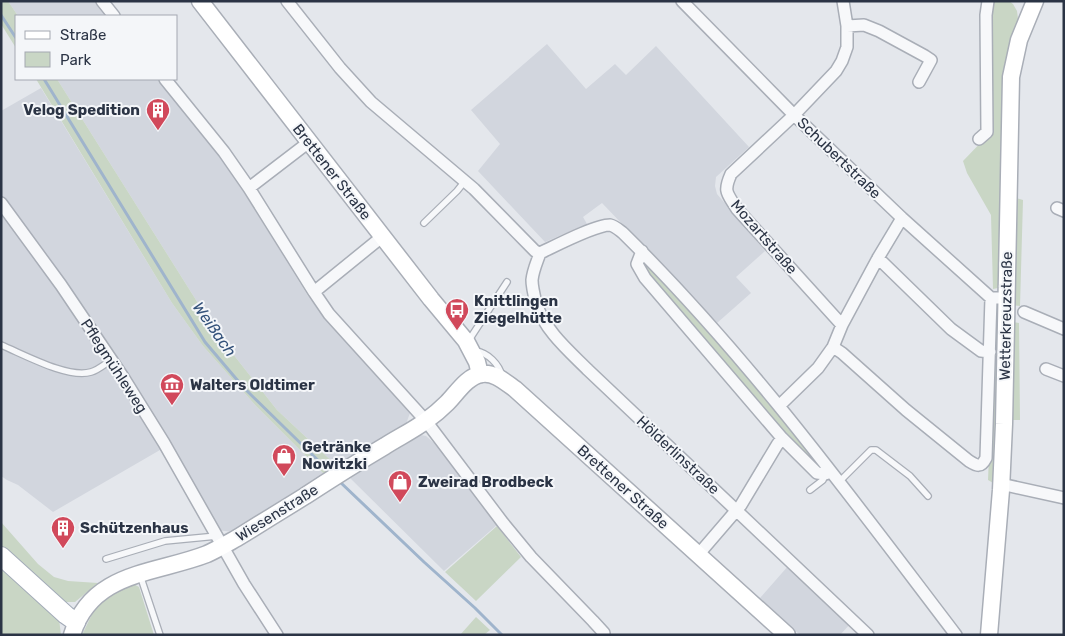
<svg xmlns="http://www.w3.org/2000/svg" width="1065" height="636" viewBox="0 0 1065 636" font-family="Rubik,sans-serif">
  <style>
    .built { fill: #d2d6de }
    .green { fill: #c9d6c5 }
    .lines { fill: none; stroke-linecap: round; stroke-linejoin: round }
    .stream { stroke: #9fb4cc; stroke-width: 3 }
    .lane-casing { stroke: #a9aeb7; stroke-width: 8 }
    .street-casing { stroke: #a9aeb7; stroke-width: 14 }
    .secondary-casing { stroke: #a9aeb7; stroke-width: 19 }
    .primary-casing { stroke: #a3abb8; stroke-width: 20 }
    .lane { stroke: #f7f8fa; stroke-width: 5.5 }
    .street { stroke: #f7f8fa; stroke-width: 11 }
    .secondary { stroke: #fff; stroke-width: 16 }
    .primary { stroke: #fff; stroke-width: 18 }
    .labels { text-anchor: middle; stroke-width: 4; stroke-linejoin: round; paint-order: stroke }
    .poi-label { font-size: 15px; font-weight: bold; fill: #2b3445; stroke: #f4f6f9; text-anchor: start }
    .street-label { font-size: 15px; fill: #2b3445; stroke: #f4f6f9 }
    .water-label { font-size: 16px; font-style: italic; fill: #34527a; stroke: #f4f6f9 }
  </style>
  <rect width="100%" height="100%" fill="#e4e7ec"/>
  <!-- built -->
  <path class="built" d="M8,1H94L106,16H18Z
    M547,44L586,89L615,64L626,75L656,46L749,147L716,177L715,186L717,194L765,251L736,277L751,293L717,323L602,203L583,217L587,224L545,242L478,171L500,144L471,110Z
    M57,79H157L219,156L245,194L308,296L323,316L410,413L406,424L338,467L277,410L218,335Z
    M41,88L172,303L203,346L256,406L326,476L234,532L207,529L160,450L53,512L18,485L7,480L1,476V111Z
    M421,435L426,436L434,443L497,525L444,571L350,478Z
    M789,565L852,622L840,635H800L760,598Z"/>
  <!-- green -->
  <path class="green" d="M1,1H8L18,16H16V48L1,24Z
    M992,1H1009L1013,4L1017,11L1018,19L1006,59L1003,144L1001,285L998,288L993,289L991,215L967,173L963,161L990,133V23Z
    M36,79H57L218,335L277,410L338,467L326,476L256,406L203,346L172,303Z
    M1013,197L1023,200L1020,306L1011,305Z
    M648,266L670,291L714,335L819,463L815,467L787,438L645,270Z
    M995,314H999L995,484L988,480Z
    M1012,322L1019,323L1020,420H1013L1010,418Z
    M1,522L38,564L54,577L68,581L98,583L75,602H63L1,549Z
    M497,526L521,557L476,601L445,572Z
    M1,565L59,619L61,635H1Z
    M132,583L139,587L154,635H82L95,608L108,595Z
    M476,617L490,630L484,635H460Z"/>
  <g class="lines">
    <!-- stream -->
    <path class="stream" d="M1,15L16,38
      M44,79L205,342L244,388L331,473
      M339,481L424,562L475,608L502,635"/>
    <!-- lane casing -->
    <g class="lane-casing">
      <path id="lane" d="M424,223L457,191L465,181
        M468,340L471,337L507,282
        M1,345C23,354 68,379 91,372C98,370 105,364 111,360
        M476,351C488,353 499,364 502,376
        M838,481L843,478L871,450H876L910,476L928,496
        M810,490L823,480L825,474
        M106,559L165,541L217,536
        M140,575L160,635"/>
    </g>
    <!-- street casing -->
    <g class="street-casing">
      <path id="street" d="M102,1L114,16
        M287,1L340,68L371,102L474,189L535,251L540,253
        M682,1L794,115L902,218L991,298H1006
        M847,26L864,25L879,31L925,56L931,60L919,82
        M165,79L224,152L249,188L314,292L329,314L426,421L503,523L531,557L593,621L604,633
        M979,139L987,132L986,15L988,1
        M249,188L309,142
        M1,203L61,285L123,377L164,443L244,584L277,635
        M1057,208L1064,211
        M642,251L637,264L645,278L782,438L817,473L825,474L831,472
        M540,253C555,246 595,225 610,225C615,226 619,230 623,233C748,356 850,496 956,635
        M540,253C537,262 533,270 532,280C532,287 534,295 536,303C545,331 568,350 588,370L868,635
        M878,258L951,329L981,351L990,352
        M314,292L383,236
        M1024,312L1064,329
        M842,325L737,209C727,193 723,192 731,174L794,115L836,71L842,61L847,47V26L843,1
        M833,347L842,353L906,410L969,461C977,466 981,468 986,458L991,298
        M1046,369L1064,376
        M779,406L818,368L833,347L842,325L878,258L902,218
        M1001,484L1064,498
        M698,555L741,505L777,445L782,438"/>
    </g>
    <!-- secondary casing -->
    <g class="secondary-casing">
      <path id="secondary" d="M200,1L431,299L466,341L477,362L480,374
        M72,635C91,571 156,574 207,554C218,549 228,543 237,538C260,524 282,510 305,496C331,479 358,462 385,446C399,437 414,430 427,420C434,415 441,409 447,403C457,393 467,376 482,374C494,372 505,382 515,389L787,635
        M989,635L1001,490L1004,424L1011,77L1019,40L1035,1"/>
    </g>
    <!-- primary casing -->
    <g class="primary-casing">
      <path id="primary" d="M1,556L66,615L76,622"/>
    </g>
    <!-- lane -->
    <use href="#lane" class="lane"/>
    <!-- street -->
    <use href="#street" class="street"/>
    <!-- secondary -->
    <use href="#secondary" class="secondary"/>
    <!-- primary -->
    <use href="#primary" class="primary"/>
  </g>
  <!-- icons -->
  <defs>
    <g id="building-pin" transform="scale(1.25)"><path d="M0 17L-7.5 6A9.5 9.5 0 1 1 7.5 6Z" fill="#d1495b" stroke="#f4f6f9"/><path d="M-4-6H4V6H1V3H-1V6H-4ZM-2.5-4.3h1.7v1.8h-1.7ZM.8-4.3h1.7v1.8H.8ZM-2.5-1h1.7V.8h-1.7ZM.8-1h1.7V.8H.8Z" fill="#fff"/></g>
    <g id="bus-pin" transform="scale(1.25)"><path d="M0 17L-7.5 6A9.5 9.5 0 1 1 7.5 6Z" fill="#d1495b" stroke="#f4f6f9"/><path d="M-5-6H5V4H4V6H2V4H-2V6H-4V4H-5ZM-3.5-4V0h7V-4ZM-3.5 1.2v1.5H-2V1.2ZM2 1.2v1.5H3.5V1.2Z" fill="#fff"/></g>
    <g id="museum-pin" transform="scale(1.25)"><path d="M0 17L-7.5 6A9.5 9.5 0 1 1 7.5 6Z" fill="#d1495b" stroke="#f4f6f9"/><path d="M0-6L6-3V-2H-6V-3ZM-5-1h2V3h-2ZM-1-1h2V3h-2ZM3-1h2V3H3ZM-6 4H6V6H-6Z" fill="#fff"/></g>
    <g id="shop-pin" transform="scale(1.25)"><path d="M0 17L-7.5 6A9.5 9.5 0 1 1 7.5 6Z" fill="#d1495b" stroke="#f4f6f9"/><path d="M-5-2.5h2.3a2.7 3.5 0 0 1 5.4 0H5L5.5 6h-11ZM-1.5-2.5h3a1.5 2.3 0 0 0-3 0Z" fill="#fff"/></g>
  </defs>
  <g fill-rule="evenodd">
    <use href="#building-pin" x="158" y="110"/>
    <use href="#bus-pin" x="457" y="310"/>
    <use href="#museum-pin" x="172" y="385"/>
    <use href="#shop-pin" x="284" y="456"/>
    <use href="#shop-pin" x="400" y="482"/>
    <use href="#building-pin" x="63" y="528"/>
  </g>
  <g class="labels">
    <!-- poi labels -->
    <g class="poi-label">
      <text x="140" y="115" text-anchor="end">Velog Spedition</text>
      <text x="474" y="306">Knittlingen<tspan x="474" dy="17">Ziegelhütte</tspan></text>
      <text x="190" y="390">Walters Oldtimer</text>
      <text x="302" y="452">Getränke<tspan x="302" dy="17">Nowitzki</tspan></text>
      <text x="418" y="487">Zweirad Brodbeck</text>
      <text x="80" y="533">Schützenhaus</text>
    </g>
    <!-- street labels -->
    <g class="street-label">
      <text transform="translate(839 158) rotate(44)" y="5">Schubertstraße</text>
      <text transform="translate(332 172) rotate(52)" y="5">Brettener Straße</text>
      <text transform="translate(764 237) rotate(49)" y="5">Mozartstraße</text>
      <text transform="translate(1006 316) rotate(-89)" y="5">Wetterkreuzstraße</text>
      <text transform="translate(114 366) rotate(57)" y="5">Pflegmühleweg</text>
      <text transform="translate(678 455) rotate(43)" y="5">Hölderlinstraße</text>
      <text transform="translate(623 487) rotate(42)" y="5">Brettener Straße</text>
      <text transform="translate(277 513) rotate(-32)" y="5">Wiesenstraße</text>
    </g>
    <!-- water labels -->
    <g class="water-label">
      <text transform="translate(215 329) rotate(55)" y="6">Weißach</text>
    </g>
  </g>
  <!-- border -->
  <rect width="1065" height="636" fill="none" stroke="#2b3445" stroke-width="5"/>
  <!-- legend -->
  <rect x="15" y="15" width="162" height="65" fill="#f4f6f9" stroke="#a4a8b1"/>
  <rect x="25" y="31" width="25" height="8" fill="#ffffff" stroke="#a4a8b1"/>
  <text x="60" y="40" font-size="15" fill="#2b3445">Straße</text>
  <rect x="25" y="52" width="25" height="15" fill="#c9d6c5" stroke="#a4a8b1"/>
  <text x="60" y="65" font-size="15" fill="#2b3445">Park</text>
</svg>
